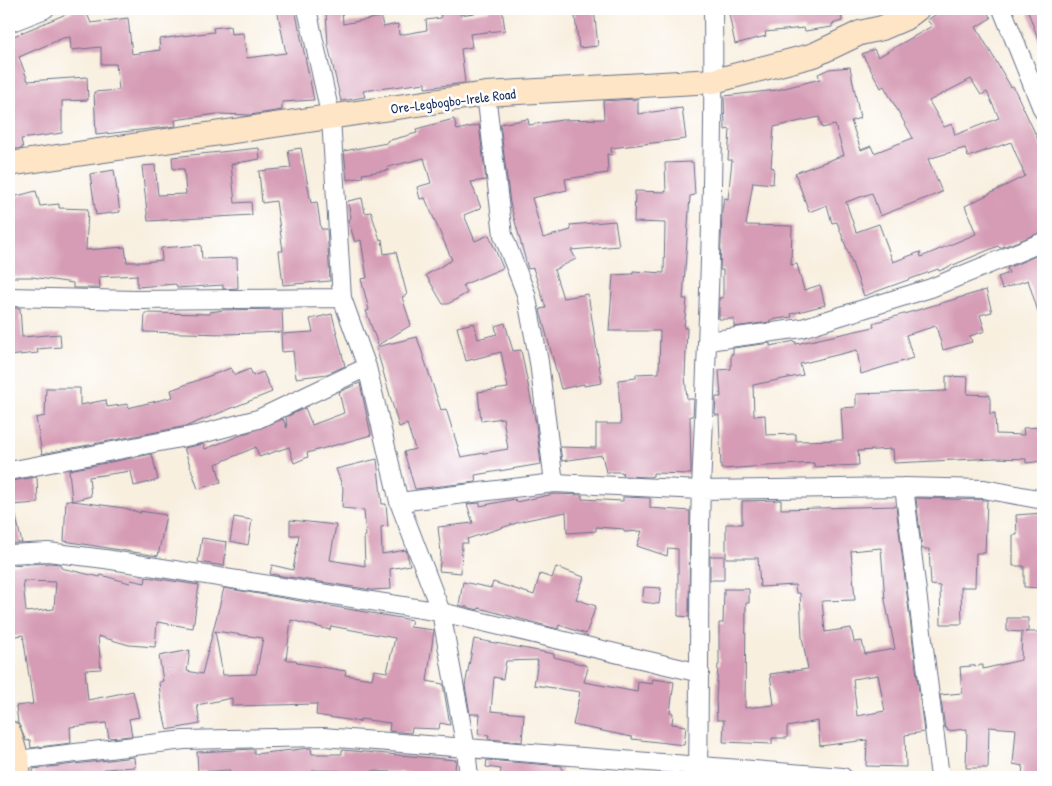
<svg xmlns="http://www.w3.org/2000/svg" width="1052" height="786" viewBox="0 0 1052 786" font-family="'Patrick Hand',sans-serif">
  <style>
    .building { fill: #d69cb5; fill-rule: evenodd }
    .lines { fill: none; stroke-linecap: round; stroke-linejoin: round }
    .street-casing { stroke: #68728b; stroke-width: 20 }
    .secondary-casing { stroke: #68728b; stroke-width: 26 }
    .street { stroke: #fff; stroke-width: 18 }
    .secondary { stroke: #fde5c5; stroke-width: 24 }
    .labels { text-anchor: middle; stroke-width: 5; stroke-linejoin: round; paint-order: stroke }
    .street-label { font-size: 14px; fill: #1b2f5e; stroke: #fff }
  </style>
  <rect width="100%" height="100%" fill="#fff"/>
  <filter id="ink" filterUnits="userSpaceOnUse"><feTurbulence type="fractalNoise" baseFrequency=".02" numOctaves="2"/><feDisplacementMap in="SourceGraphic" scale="10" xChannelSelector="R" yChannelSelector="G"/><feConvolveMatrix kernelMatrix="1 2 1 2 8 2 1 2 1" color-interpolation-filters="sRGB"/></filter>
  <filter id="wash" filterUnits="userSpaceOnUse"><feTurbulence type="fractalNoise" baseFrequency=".0096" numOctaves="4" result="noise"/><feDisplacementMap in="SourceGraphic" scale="20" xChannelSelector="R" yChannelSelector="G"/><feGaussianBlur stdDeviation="1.12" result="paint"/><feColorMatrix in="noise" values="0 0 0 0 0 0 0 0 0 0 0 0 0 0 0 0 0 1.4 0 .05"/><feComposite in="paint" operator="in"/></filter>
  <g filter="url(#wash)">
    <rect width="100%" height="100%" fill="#f8efdf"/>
    <g id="blocks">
      <!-- building -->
      <path class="building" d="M78,9H85L91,23L128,18L132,54L160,50L159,39L214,32L213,28L230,26L231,34L243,33L247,58L286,53L277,9H295L314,100L282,102V110L250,115L217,114L175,120L176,126L96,135L94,92L119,90L116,64H101V47L71,50L70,37L63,38L19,57L28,81L87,77L88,100L62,101V133L21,139L23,148L9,150V111L15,110L13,59L9,61V38Z
        M440,9H459L460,15L489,11V9H502L505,30L470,34L472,47L461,49L465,83L425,88V83L363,91L365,97L341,101L328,45L326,12L342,11L343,24L381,17L383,27L398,24L399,35L427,30L426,20L441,18Z
        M574,9H594L598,46L579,48Z
        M728,9H841L842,21L832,24V27L805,31L804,28L765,32L766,36L735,44Z
        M945,9H985L991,18L976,27L1011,87L1013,86L1043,150V232L1000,248L998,246L939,271L938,269L864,296L837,222L832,223L827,205L809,212L795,173L844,155L835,125L822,128L819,117L774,127L771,167L774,168L773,184L753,182L746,225L792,226L791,265L797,264L804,290L820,285L825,305L791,314L792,317L770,320V322L734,327V319H719V298H723V270H720L722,211L724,198L728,199L732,160H728L730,129L725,130L724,96L777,90L820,79L818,74L829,69L850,67L860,118L851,121L861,150L871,146L874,153L913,138L884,86L881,88L862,54L874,49L878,57L932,26L927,20ZM971,79L981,95L987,92L999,118L955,135L952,124L944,127L929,101ZM1011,142L1025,176L965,206L976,234L921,257L920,252L893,262L879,224L856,232L846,202L872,193L880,216L942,192L928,159L965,148L968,157Z
        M1027,9H1043V48L1042,49Z
        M638,99V114L682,108L686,139L611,148L612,155L607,154L608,173L565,179L567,190L532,198L543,238L571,230L570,225L615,221L619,246L571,250L576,259L554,270L563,298L588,294L602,383L584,386V384L561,389L541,314L540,309L546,308L533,268L528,269L510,203L500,124L528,119L529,125L562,120L604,119L603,101Z
        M454,119L457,130L479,125L486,180L471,182L481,208L464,215L475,241L489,235L503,268L463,285L467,293L448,304H443L426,275L452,260L425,198L420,199L417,187L431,183L424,158L388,167L389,170L362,174L363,177L347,180L344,151L387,143V141L417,133L416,129Z
        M259,148L260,159L231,164L235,203L251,202L252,215L148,221L142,166L155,165L158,195L186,194L184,169H173L172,157Z
        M301,148L311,203L317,202L321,229H327L330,281L283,285L279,251H283L276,201L262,203L259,171L291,168L288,150Z
        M693,162L695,195L690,196L683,299H687L684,328H687L685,376L687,399H694L693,416H690L691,474L653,473V476L649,477L623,476L622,472H606L602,455L562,461L560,447L596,448V424H621L618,380L636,378V374L659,373L660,331H609L613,275L633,274V271L664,273L665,223L634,222L635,191L666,192L665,163Z
        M114,170L120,212L96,215L90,174Z
        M36,191L40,206L59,204V208L88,209L86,250L125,247L127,262H144L162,260L161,248L201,245L202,259L237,258L238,288L223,289V285L177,288L176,284L137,287V275L99,277L100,288H73V283L32,277H9V198Z
        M362,198L365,213L371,212L380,240L382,239L384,254L396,252L407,295L402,297L411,325L378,345L366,311L369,310L361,279L367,278L361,240L355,242L348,220L351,218L348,201Z
        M1043,253V317L1040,318L1028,280L1002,289L998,277L1009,273L1007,268Z
        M986,290L992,312L980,315L985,331L970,336L972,342L943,350L936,326L906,335L913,358L861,374L857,350L800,364L803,375L753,385L754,416L765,415L766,435L796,434V441L843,440L841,408L856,407V394L946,391V376L968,377L967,394L990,395V414L995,413L996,434L1024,435L1023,428L1043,427V461L1026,463V459L996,458L894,463L893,449L858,451L859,465L814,467V463L721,469L719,415H715L716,397H721L719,370L731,369V354H733V348L770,343V346L795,341L796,344L874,327L873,323Z
        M9,308H20L22,337L60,334L61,347L37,349L38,353L9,356Z
        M282,309L283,332L226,334L144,332L145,313L210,314V312L224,310Z
        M332,314L345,366L327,374L296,378L293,351L282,352L281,334L313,332L310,319Z
        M474,323L478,339L497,334L495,326L505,323L513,351L521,350L536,424L541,464L475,475L476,482L415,489L404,452L415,449L407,424L399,427L376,347L417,337L441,410L446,409L461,457L508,449L503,418L481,421L478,392L508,388L501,352L466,361L457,327Z
        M231,368L235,375L250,369L253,376L263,372L272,392L187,426L42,454L36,418L45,416L46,388H80V405L106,400L107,407L128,404V408L173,397L171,390Z
        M360,383L371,435L307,453L308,457L294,463L289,447L259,457L256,447L216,464L221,482L198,489L184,448L203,444L205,449L283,419L287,428L286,417L305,408L312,425L344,413L339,392Z
        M152,454L158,480L134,486L131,471L89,477L91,496L72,501L69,470Z
        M377,459L382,504H386L388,526L381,527L382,554L406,550L410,565L390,569L391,589L372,590L270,574L272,565L293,570L299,535H290V520L336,525L330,560L365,566L364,536H366L364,510L342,508L343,488L336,469Z
        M37,477L38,503L12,505L11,481Z
        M554,494L582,495V499L623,501V497L650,498V508L690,511L689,617L678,616V549L668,548L667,556L637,546L642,531L624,532V529L596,527V531L567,533L566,512L526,520L467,539L468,543H462L461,573L439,571L441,552L438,527L473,523L467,504L480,503V506L515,499L516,502Z
        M916,498L987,500L985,553H976L975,587H961L962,624H941L940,586L931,585L929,549H922Z
        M66,500L124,508L141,513L140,511L166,515L158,556L64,541Z
        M781,500V509L896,506L924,732L905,735L906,767L866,766L867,740L820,746L818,721L787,727V738H772V744L723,742L724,720H717L716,699L718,665H719V623H723L724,589H749V603H746L745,708L774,705L770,674L808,669L802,637L800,593H796L795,585L760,587L758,558H726V524H742V501ZM881,548L885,600L895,649L865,654L862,641L854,642L851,628L825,632L822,601L855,600L851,551ZM878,675L885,711L857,716L853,679Z
        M14,509L22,543H9V510Z
        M1043,513V588L1024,587V566H1013V535H1017L1016,515Z
        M234,517L252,520L248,545L230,541Z
        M202,538L227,542L224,566L198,562Z
        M710,556H724V580H710Z
        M48,563L61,564V568L100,577L101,575L130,583L131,580L145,583L146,577L199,585L193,628L157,622L155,647L129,645L98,636L101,669L85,670L88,700L133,691L139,717L129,719L132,736L109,738L106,723L70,727L71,743L31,748L30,740L26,741L18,723L16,706L33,704L23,635L9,637V565ZM23,581L56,582L54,609L26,612Z
        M556,567L584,577L576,599L596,606L586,634L559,625L558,629L479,608L478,610L459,605L463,582L491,588L493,582L534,595L540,574L552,578Z
        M644,587L661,588L659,604L642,602Z
        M224,588L412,620L410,627L434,630L427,681L443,684L450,725L440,723L439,729L412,728L411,733L389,731L390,723L360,719V722L316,715L317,704L232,706V698L197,705L200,724L167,730L163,712L162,713L159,682L163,681L159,656L190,650L187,671L202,674ZM291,620L330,630L331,626L395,638L387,672L374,670L372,679L345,675L346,671L297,663L296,660H286ZM215,631L263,638L256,674L223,675Z
        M1007,618H1028V632H1025H1043V777L1022,775L1023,766L1013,764L1016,729L989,727L988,768H966L967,729L947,731V728H945L940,695L962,693L960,667L983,665V669L1021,660L1022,632L1007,631Z
        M474,639L554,654V657L585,665L588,668L584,682L637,692L638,682L652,684L653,679L674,682L670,712L673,713L672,724L686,726L684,745L632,739V737L573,725L580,692L534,685L538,660L506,661L503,679L494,677L491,711L524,714L522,742L488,739L489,735L478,734L480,714H470L465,686Z
        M311,748L312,754H342V750L456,760L454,777H413V773L372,771V776L341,774V771L313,770V773L261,777H230V770L198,772L197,752L254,749V754Z
        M134,757L135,767L104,769L105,777H34L33,769Z
        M487,760L562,766V777H500L501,769L486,767Z"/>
    </g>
  </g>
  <g filter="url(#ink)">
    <use href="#blocks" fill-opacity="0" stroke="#68728b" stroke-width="1"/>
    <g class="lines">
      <!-- street casing -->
      <g class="street-casing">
        <path id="street" d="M307,9L331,118L342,298L367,367L399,502L441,612L466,749L469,777
          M1002,9L1043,111
          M9,23L45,9
          M486,94L503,235L526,294L539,362L554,483
          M9,297L136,300L342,298
          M708,341L802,328L931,288L1043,242
          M9,471L201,434L258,419L367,367
          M904,487L940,777
          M399,502L554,483L701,490L904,487L984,489L1043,500
          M9,554L48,552L105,559L441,612L700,673
          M9,761L184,740L323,737L843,777
          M698,765C700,673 698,580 701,488C708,328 715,169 713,9"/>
      </g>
      <!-- secondary casing -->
      <g class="secondary-casing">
        <path id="secondary" d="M9,164L486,94L714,81L814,55L860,33L882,28L905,18L917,9
          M9,733L17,760L19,777"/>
      </g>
      <!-- street -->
      <use href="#street" class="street"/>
      <!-- secondary -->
      <use href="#secondary" class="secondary"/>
    </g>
  </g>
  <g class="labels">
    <!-- street labels -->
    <g class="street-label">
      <text transform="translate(453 101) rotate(-7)" y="5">Ore-Legbogbo-Irele Road</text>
    </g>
  </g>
  <!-- margin -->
  <rect width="1052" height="786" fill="none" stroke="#fff" stroke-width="30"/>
</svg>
